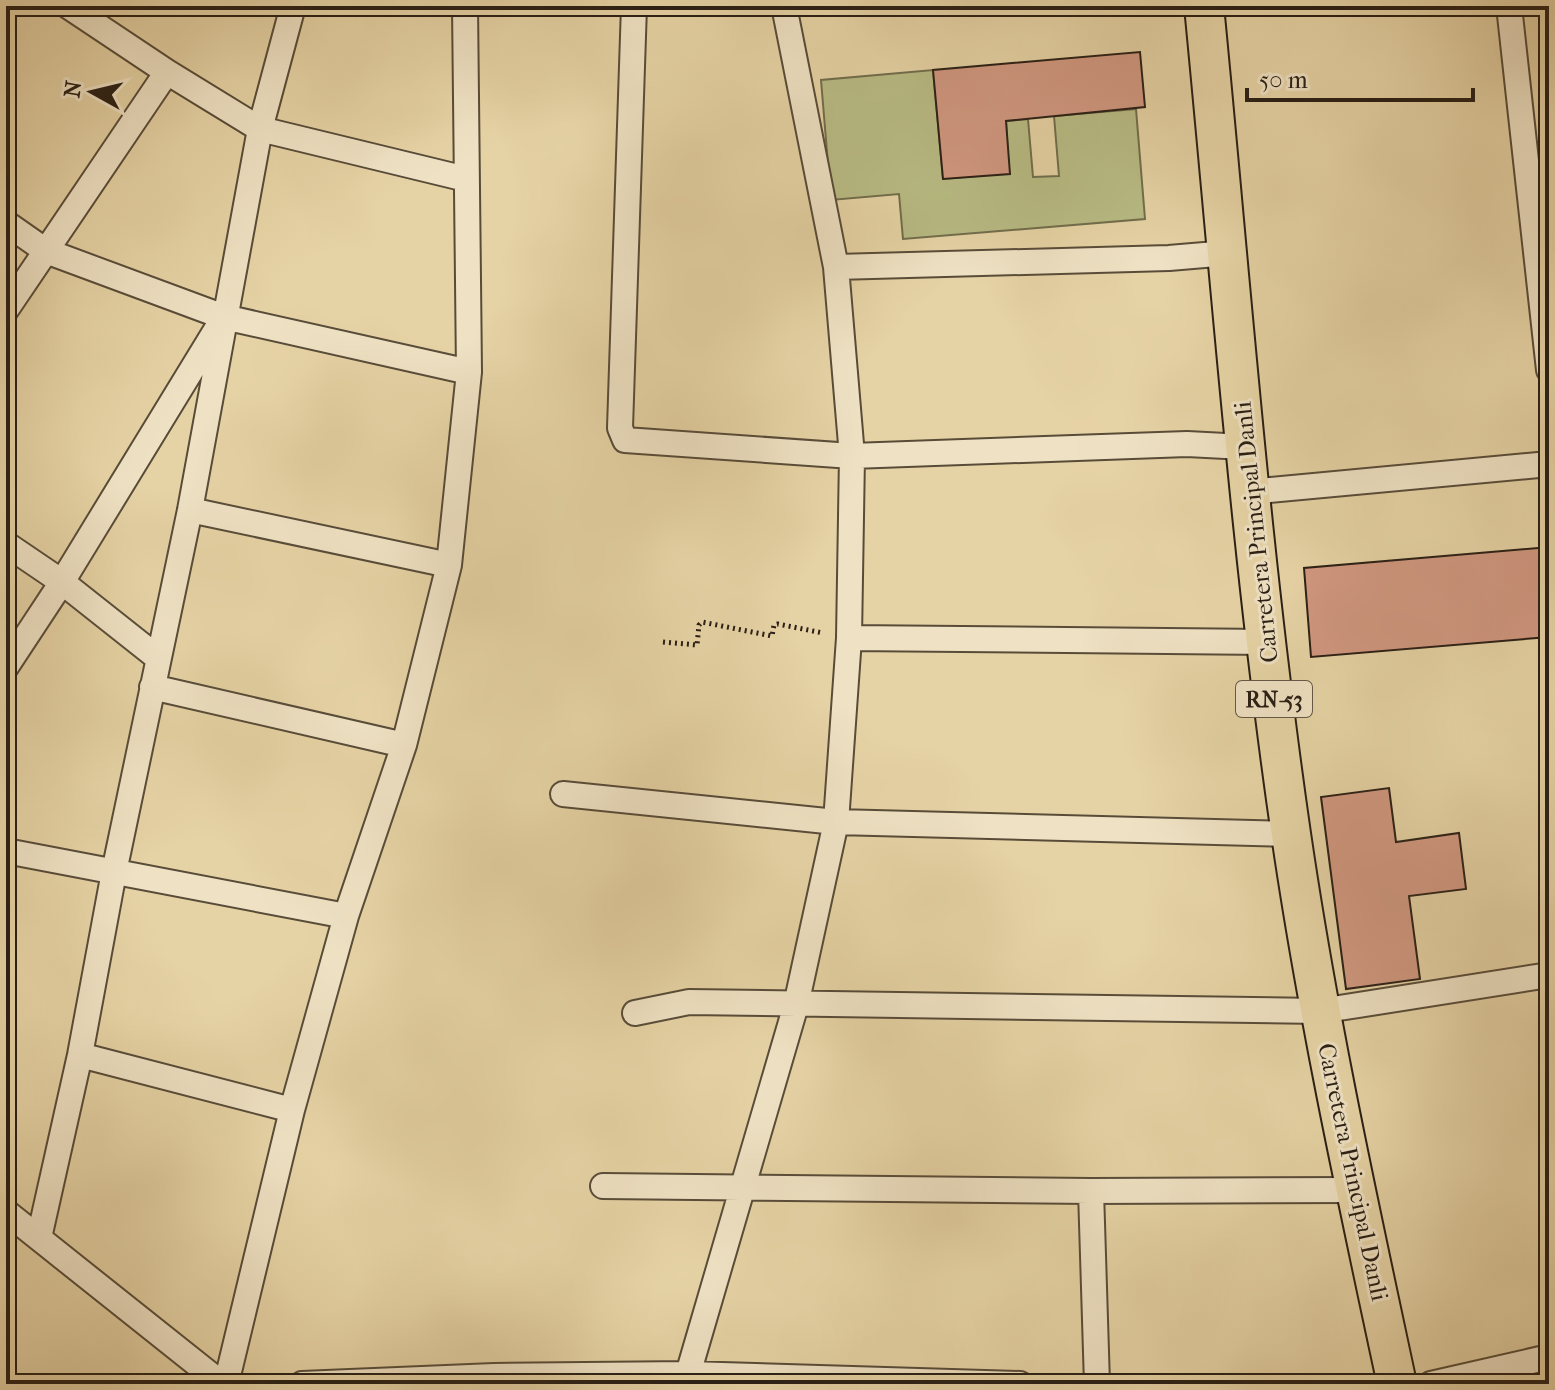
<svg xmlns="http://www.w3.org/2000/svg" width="1555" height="1390" viewBox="0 0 1555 1390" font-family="'IM FELL French Canon',serif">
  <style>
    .green { fill: #b8bb84; stroke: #706d4c; stroke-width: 2 }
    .building { fill: #d19881; stroke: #291f15; stroke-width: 2 }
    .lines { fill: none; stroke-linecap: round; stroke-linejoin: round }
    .street-casing { stroke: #584c39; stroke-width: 28 }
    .primary-casing { stroke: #291f15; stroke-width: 42 }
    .path { stroke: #291f15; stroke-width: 5; stroke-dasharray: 2 4; stroke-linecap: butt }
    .street { stroke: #efe2c4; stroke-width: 24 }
    .primary { stroke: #e6d3a5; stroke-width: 38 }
    .labels { text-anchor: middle; stroke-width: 6; stroke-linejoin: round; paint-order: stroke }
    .shield { fill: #efe2c4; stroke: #645a4a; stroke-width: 2 }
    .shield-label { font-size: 22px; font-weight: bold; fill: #291f15 }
    .street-label { font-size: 24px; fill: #291f15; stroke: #efe2c4 }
  </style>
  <rect width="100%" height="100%" fill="#e6d3a5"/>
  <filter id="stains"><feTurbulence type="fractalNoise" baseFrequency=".0025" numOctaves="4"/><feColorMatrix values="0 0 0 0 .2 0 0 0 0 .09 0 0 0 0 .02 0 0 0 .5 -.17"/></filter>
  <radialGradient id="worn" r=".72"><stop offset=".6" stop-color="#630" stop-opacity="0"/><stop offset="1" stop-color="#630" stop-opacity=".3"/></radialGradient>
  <!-- green -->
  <path class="green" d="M933,70L943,179L1009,173L1006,121L1028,119L1033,177L1059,176L1054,116L1136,109L1145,219L903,239L899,194L831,200L821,80Z"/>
  <!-- building -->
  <path class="building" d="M1140,52L1145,107L1006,121L1010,174L943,179L933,70Z
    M1549,547V637L1311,657L1304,568Z
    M1389,788L1396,842L1459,833L1466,889L1409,896L1420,979L1346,989L1321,797Z"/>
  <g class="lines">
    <!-- street casing -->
    <g class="street-casing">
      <path id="street" d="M68,6L167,72L260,129L466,179
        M634,6L620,428L625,440L852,456L1187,444L1245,447
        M1509,6L1549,370
        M6,223L46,251L224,317L469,372
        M836,267L1169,258L1228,253
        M6,310L167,72
        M1249,492L1549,464
        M190,510L449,565
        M6,544L62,582L158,658
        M849,638L1267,642
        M6,667L62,582L216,330
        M152,687L404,745
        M563,794L836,822L1291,834
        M6,851L346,916
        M635,1013L689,1002L1320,1011L1549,975
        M80,1055L292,1110
        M603,1186L1091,1191L1355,1190
        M1091,1191L1097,1384
        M6,1212L222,1384
        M39,1238L80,1055L114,872L190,510L260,129L293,6
        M226,1384L292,1110L346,916L404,745L449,565L469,372L465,6
        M302,1384L494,1376L688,1374L1020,1384
        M679,1384L688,1374L796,1005L836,822L849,638L852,456L836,267L784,6
        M1431,1384L1549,1357"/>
    </g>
    <!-- primary casing -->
    <g class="primary-casing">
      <path id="primary" d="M1204,6C1231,282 1251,559 1291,834C1318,1019 1358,1202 1397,1384"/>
    </g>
    <!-- path -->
    <path class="path" d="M663,642L697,645L699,625L702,622L772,636L774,625L778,624L823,633"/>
    <!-- street -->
    <use href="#street" class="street"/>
    <!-- primary -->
    <use href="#primary" class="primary"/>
  </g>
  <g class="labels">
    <!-- shield labels -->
    <rect class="shield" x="1236" y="681" width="76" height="36" rx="6"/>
    <g class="shield-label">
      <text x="1274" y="707">RN-53</text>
    </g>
    <!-- street labels -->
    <g class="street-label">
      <text transform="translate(1256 532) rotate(-96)" y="8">Carretera Principal Danli</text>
      <text transform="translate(1353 1172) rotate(78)" y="8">Carretera Principal Danli</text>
    </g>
  </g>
  <!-- margin -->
  <rect width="1555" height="1390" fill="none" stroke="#e6d3a5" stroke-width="32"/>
  <rect x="8" y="8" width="1539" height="1374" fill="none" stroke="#291f15" stroke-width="4"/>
  <rect x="16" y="16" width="1523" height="1358" fill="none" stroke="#291f15" stroke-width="2"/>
  <!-- north arrow -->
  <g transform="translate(92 92) rotate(278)" stroke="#efe2c4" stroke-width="6" paint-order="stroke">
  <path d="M0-6L14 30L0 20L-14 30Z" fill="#291f15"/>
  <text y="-12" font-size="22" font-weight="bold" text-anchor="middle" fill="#291f15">N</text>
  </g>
  <!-- scale -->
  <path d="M1247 88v12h226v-12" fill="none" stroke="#291f15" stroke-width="4"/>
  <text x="1259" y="88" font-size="24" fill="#291f15" stroke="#efe2c4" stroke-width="6" paint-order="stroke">50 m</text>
  <rect width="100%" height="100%" filter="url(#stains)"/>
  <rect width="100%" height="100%" fill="url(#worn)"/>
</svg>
